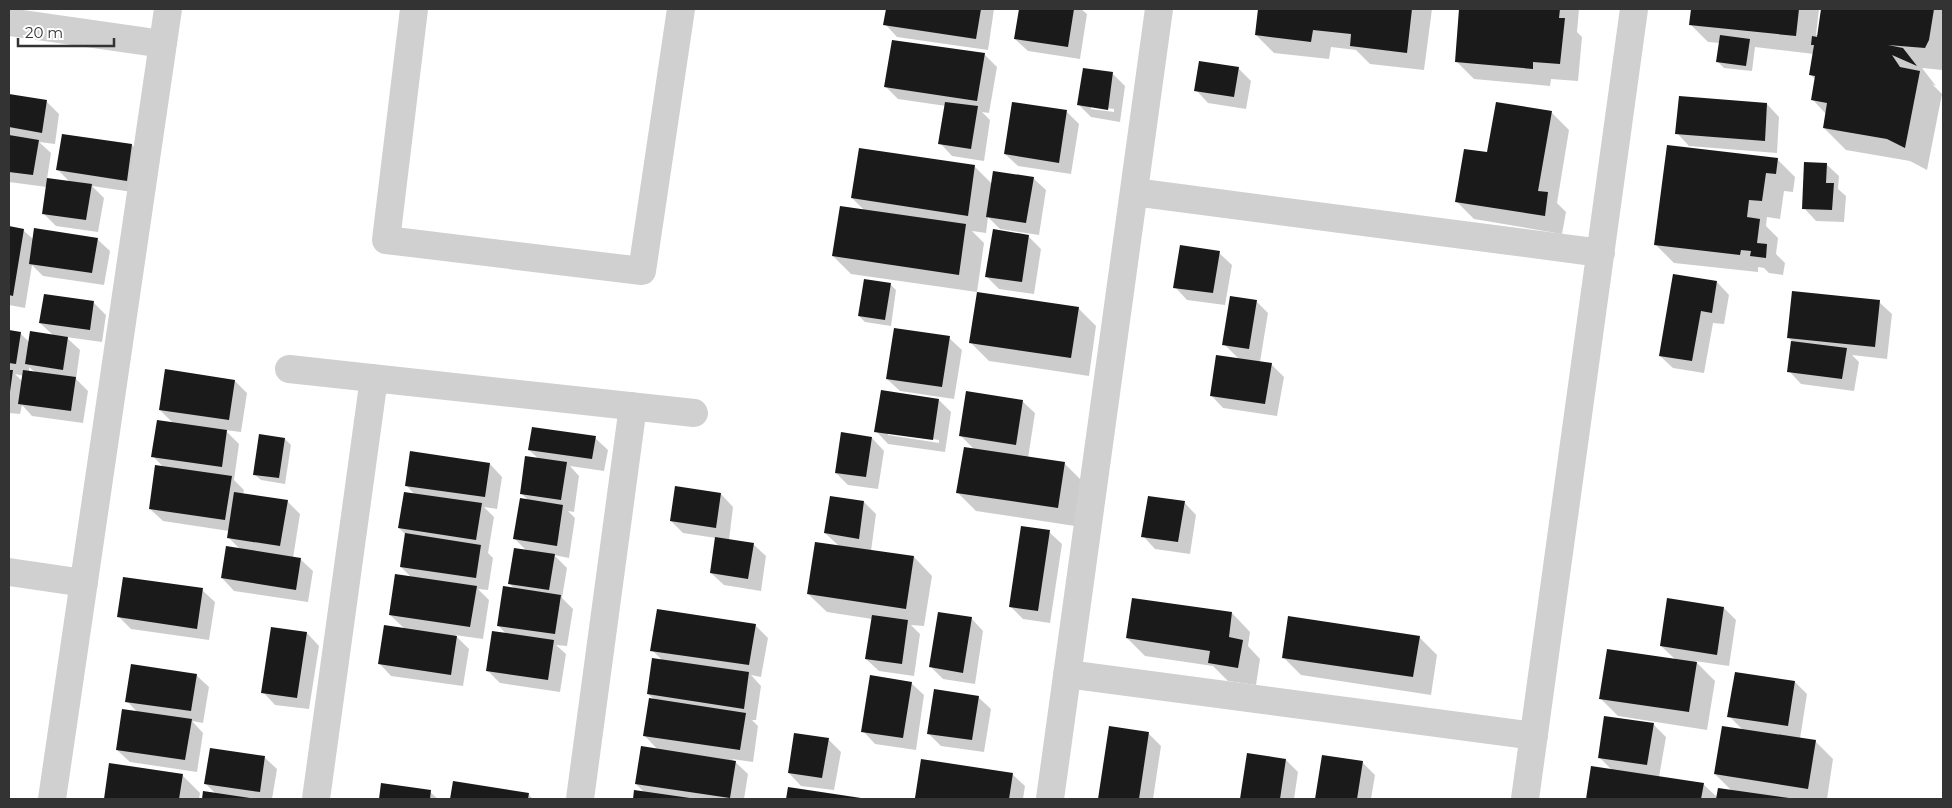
<svg xmlns="http://www.w3.org/2000/svg" width="1952" height="808" viewBox="0 0 1952 808" font-family="Montserrat,sans-serif">
  <style>
    .shadow { fill: #0003; fill-rule: evenodd }
    .building { fill: #1a1a1a }
    .lines { fill: none; stroke-linecap: round; stroke-linejoin: round }
    .minor { stroke: #d0d0d0; stroke-width: 28 }
  </style>
  <rect width="100%" height="100%" fill="#fff"/>
  <!-- shadow -->
  <path class="shadow" d="M887,9H994L988,50L897,37L885,24Z
    M1020,9H1081L1087,14L1080,59L1028,51L1015,39Z
    M1259,9H1432L1424,70L1370,64L1356,50L1331,47L1329,59L1274,53L1256,35Z
    M1461,9H1579L1577,32L1582,37L1578,81L1551,79L1550,86L1474,79L1456,61Z
    M1692,9H1819L1816,35H1818L1823,9H1943V70L1922,68L1936,86L1932,84L1942,94L1927,170L1910,161L1846,150L1824,128L1826,114L1812,99L1816,80L1810,74L1814,54L1755,47L1752,71L1724,68L1718,62L1720,43L1708,42L1690,24Z
    M984,54L997,67L989,113L982,112L990,120L984,161L952,156L940,143L946,106L898,99L885,86Z
    M1238,68L1251,81L1246,109L1208,103L1196,90Z
    M1084,69L1113,74L1125,86L1120,122L1091,117L1079,105ZM1091,106L1114,109V112L1091,109Z
    M9,96L47,102L59,114L55,144L39,142L51,153L47,179L70,182L58,170L132,145L144,158L139,193L92,186L104,198L98,232L56,226L43,213L47,187L9,182Z
    M1767,104L1779,117L1777,153L1689,146L1677,133Z
    M1067,112L1079,124L1071,174L1018,166L1005,154Z
    M1551,112L1569,130L1557,203L1566,212L1562,234L1474,219L1456,201L1488,154Z
    M860,150L975,167L992,184L1033,178L1046,190L1039,235L1000,229L988,217L986,233L972,231L984,243L977,292L851,274L833,256L865,211L852,198Z
    M1777,159L1795,177L1793,192L1784,191L1780,219L1767,217L1766,226L1778,238L1776,254L1785,263L1783,275L1769,273L1764,268L1758,267V272L1674,263L1656,245Z
    M1826,164L1839,176L1838,189L1846,196L1844,222L1816,221L1804,208Z
    M9,228L23,230L34,240L97,239L110,251L104,285L43,276L32,265L25,308L9,305Z
    M1028,236L1041,249L1034,294L999,289L986,276Z
    M1219,253L1232,265L1225,305L1187,300L1175,287Z
    M1717,282L1729,295L1724,324L1713,323L1704,373L1673,368L1660,356Z
    M890,284L896,290L891,326L865,322L859,316Z
    M1256,301L1268,313L1260,362L1271,364L1284,377L1277,416L1223,408L1211,395L1239,359L1224,344Z
    M1879,302L1892,314L1887,359L1852,355L1859,362L1854,391L1801,384L1789,371L1793,342L1788,337Z
    M94,303L106,315L102,342L66,337L80,350L76,379L88,391L83,423L32,416L22,405L20,414L9,413V331L20,333L29,342L54,336L40,323ZM29,367L36,373L29,372ZM15,374L24,376L23,382Z
    M1078,308L1096,326L1089,376L989,361L971,343Z
    M949,338L962,350L954,399L900,391L887,379Z
    M235,381L247,393L241,432L225,430L239,444L234,480L244,490L243,494L287,501L300,514L293,558L300,559L313,571L308,602L234,591L222,578L240,549L228,537L229,531L163,521L150,509L164,468L153,456L174,424L160,410Z
    M939,400L951,412L945,452L888,444L876,431ZM888,432L939,440V443L888,435Z
    M1022,401L1035,413L1028,458L1064,463L1082,481L1075,526L976,511L958,493L975,450L961,436Z
    M595,438L608,450L604,471L570,466L579,476L574,512L568,511L575,518L569,558L554,555L567,568L562,598L573,609L567,646L556,645L566,654L560,692L500,683L487,670L507,635L498,625L516,590L509,583L527,551L515,539L528,500L521,493L539,459L529,450Z
    M872,438L884,451L878,489L848,485L836,473Z
    M285,439L291,445L285,484L261,480L254,474Z
    M411,453L490,464L502,477L497,509L484,507L494,517L488,553L493,558L488,590L478,589L489,600L483,639L455,635L469,649L463,686L391,676L379,663L405,629L390,615L412,578L401,567L406,535L399,528L415,495L406,485Z
    M676,488L721,494L733,507L729,540L753,544L766,556L761,591L724,585L711,573L716,538L683,533L671,521Z
    M864,502L876,514L871,551L914,557L932,576L924,626L911,625L920,634L914,676L879,671L866,659L872,619L827,612L808,594L839,546L825,533Z
    M1184,502L1196,515L1190,554L1155,549L1143,536Z
    M1049,532L1062,544L1050,623L1023,619L1010,606Z
    M202,590L215,602L209,640L131,629L119,617Z
    M1724,608L1736,620L1729,666L1695,661L1715,681L1707,730L1618,716L1600,698L1676,660L1661,646Z
    M1232,613L1250,632L1248,646L1260,659L1256,685L1228,681L1213,666L1145,656L1127,638Z
    M971,618L983,631L975,684L943,679L931,667Z
    M755,625L768,638L761,677L751,675L761,686L756,720H752L758,726L753,762L732,759L748,774L744,799H634L635,791L645,793L636,784L659,751L644,735L655,700L648,694L662,660L652,650Z
    M307,633L319,646L309,709L275,705L263,692Z
    M1419,637L1437,655L1431,695L1301,675L1283,657Z
    M196,675L209,687L203,723L192,721L203,733L197,772L130,762L117,750L138,713L127,701Z
    M1795,682L1807,694L1800,739L1815,741L1833,759L1827,799H1587L1592,768L1613,771L1599,757L1653,724L1666,737L1659,777L1703,784L1718,798L1732,791L1715,774L1743,730L1729,716Z
    M911,683L924,695L916,750L875,744L863,731Z
    M978,697L991,709L984,752L941,746L928,733Z
    M1110,728L1148,733L1161,746L1153,799H1100Z
    M828,739L841,752L834,790L801,786L789,773Z
    M1248,754L1286,760L1298,772L1294,799H1241Z
    M264,757L277,769L272,799H203L204,793L217,795L206,784Z
    M1323,757L1362,762L1375,775L1371,799H1317Z
    M110,765L182,775L200,793L199,799H105Z
    M1012,774L1025,786L1023,799H918L916,798Z
    M454,783L528,794L533,799H452Z
    M382,784L430,792L438,799H380Z
    M789,789L859,799H787Z"/>
  <!-- building -->
  <path class="building" d="M886,9H981L976,39L883,25Z
    M1019,9H1074L1068,47L1014,39Z
    M1258,9H1412L1407,53L1350,46L1351,34L1313,30L1311,42L1255,35Z
    M1459,9H1560L1559,18H1565L1560,64L1533,62V69L1455,62Z
    M1691,9H1799L1796,36L1689,25Z
    M1821,9H1934L1929,40L1925,48L1888,45L1903,48L1917,66L1892,55L1900,67L1920,71L1905,148L1887,139L1823,128L1827,103L1811,100L1815,76L1809,75L1814,45H1811L1812,36L1817,37Z
    M1720,35L1750,39L1746,66L1716,62Z
    M892,40L985,53L977,101L884,87Z
    M1199,61L1239,67L1234,97L1194,91Z
    M1083,68L1113,72L1108,110L1077,105Z
    M9,94L47,100L42,133L9,127Z
    M1679,96L1767,103L1765,141L1675,134Z
    M945,102L978,106L971,149L938,144Z
    M1012,102L1067,110L1059,163L1004,154Z
    M1496,102L1552,111L1538,191L1548,192L1545,216L1455,202L1464,149L1487,152Z
    M62,134L132,144L127,181L56,170Z
    M9,135L39,140L33,175L9,172Z
    M1667,145L1778,158L1776,174L1766,173L1762,201L1749,200L1747,217L1760,219L1757,243L1767,244L1766,258L1750,256L1751,251L1741,250L1740,255L1654,245Z
    M859,148L975,165L968,216L851,198Z
    M1804,162L1827,163L1826,183H1834L1832,210L1802,209Z
    M993,171L1034,177L1026,223L986,217Z
    M47,178L92,184L86,220L42,214Z
    M840,206L966,224L959,275L832,256Z
    M9,226L24,229L13,296L9,295Z
    M34,228L98,238L92,273L29,264Z
    M993,229L1029,235L1022,282L985,277Z
    M1180,245L1220,251L1213,293L1173,288Z
    M1673,274L1717,281L1712,313L1701,311L1692,361L1659,356Z
    M864,279L891,283L885,320L858,316Z
    M1792,291L1880,300L1875,347L1787,338Z
    M977,292L1079,307L1071,358L969,343Z
    M44,294L94,301L90,330L39,323Z
    M1230,296L1257,300L1249,349L1222,345Z
    M894,328L950,336L942,387L886,379Z
    M9,330L21,332L16,364L9,363Z
    M30,331L68,337L63,370L25,364Z
    M1791,341L1847,348L1842,379L1787,372Z
    M1216,355L1272,363L1265,404L1210,396Z
    M165,369L235,380L229,420L159,410Z
    M9,370H13L10,392H9Z
    M23,370L76,377L71,411L18,404Z
    M881,390L939,399L933,440L874,432Z
    M966,391L1023,400L1016,445L959,436Z
    M157,420L227,430L222,467L151,457Z
    M532,427L596,436L592,459L528,450Z
    M841,432L872,437L866,477L835,473Z
    M259,434L285,438L279,478L253,475Z
    M964,447L1065,462L1058,508L956,493Z
    M410,451L490,463L485,497L405,486Z
    M525,456L567,462L561,500L520,494Z
    M155,465L232,476L225,520L149,509Z
    M675,486L721,493L716,528L670,521Z
    M234,492L288,500L280,546L227,538Z
    M404,492L482,503L476,540L398,528Z
    M830,496L864,501L859,539L824,533Z
    M1148,496L1185,501L1178,542L1141,537Z
    M520,498L563,505L557,546L513,539Z
    M1021,526L1050,530L1038,611L1009,607Z
    M405,533L481,545L476,578L400,567Z
    M715,537L754,543L748,579L710,573Z
    M815,542L914,556L906,609L807,594Z
    M226,546L301,558L296,590L221,578Z
    M514,548L555,554L549,590L508,584Z
    M395,574L477,586L470,627L389,615Z
    M123,577L203,588L197,629L117,617Z
    M503,586L561,595L555,634L497,626Z
    M1132,598L1232,612L1229,637L1243,640L1238,668L1208,663L1210,651L1126,638Z
    M1667,598L1724,607L1717,655L1660,646Z
    M657,609L756,624L749,665L650,651Z
    M938,612L972,617L963,673L929,667Z
    M872,615L908,620L902,664L865,659Z
    M1288,616L1420,636L1413,677L1282,658Z
    M384,625L457,636L451,675L378,664Z
    M271,627L307,632L297,698L261,693Z
    M492,631L554,640L548,680L486,671Z
    M1607,649L1697,662L1689,712L1599,699Z
    M652,658L749,672L744,709L647,694Z
    M131,664L197,674L191,711L125,702Z
    M1735,672L1795,681L1788,726L1727,717Z
    M870,675L912,682L903,738L861,732Z
    M934,689L979,696L972,740L927,734Z
    M649,698L746,713L740,750L643,736Z
    M122,709L192,719L185,760L116,750Z
    M1604,716L1654,723L1647,765L1598,758Z
    M1109,726L1149,732L1139,799H1098Z
    M1722,726L1816,740L1808,789L1714,774Z
    M794,733L829,738L822,778L788,773Z
    M641,746L736,761L730,798L635,784Z
    M210,748L265,756L260,792L204,784Z
    M1247,753L1286,759L1280,799H1240Z
    M1322,755L1363,761L1357,799H1315Z
    M921,759L1013,773L1009,799L915,798Z
    M109,763L183,774L179,799H104Z
    M1591,766L1704,783L1701,799H1586Z
    M453,781L529,793L528,799H450Z
    M381,783L431,790L430,799H379Z
    M788,787L861,798V799H786Z
    M1718,788L1789,798V799H1716Z
    M634,790L690,798V799H633Z
    M203,791L250,798V799H202Z"/>
  <g class="lines">
    <!-- minor -->
    <path class="minor" d="M414,9L386,240L642,271L681,9
      M9,22L163,44
      M1134,192L1601,253
      M289,369L694,413
      M9,572L84,583
      M1067,674L1534,736
      M52,799L168,9
      M316,799L374,378
      M580,799L633,406
      M1050,799L1159,9
      M1525,799L1634,9"/>
  </g>
  <!-- border -->
  <rect width="1952" height="808" fill="none" stroke="#333333" stroke-width="20"/>
  <!-- scale -->
  <path d="M18 38v8h96v-8" fill="none" stroke="#333333" stroke-width="2.5"/>
  <text x="25" y="38" font-size="15" fill="#333333" stroke="#ffffff" stroke-width="4" paint-order="stroke">20 m</text>
</svg>
